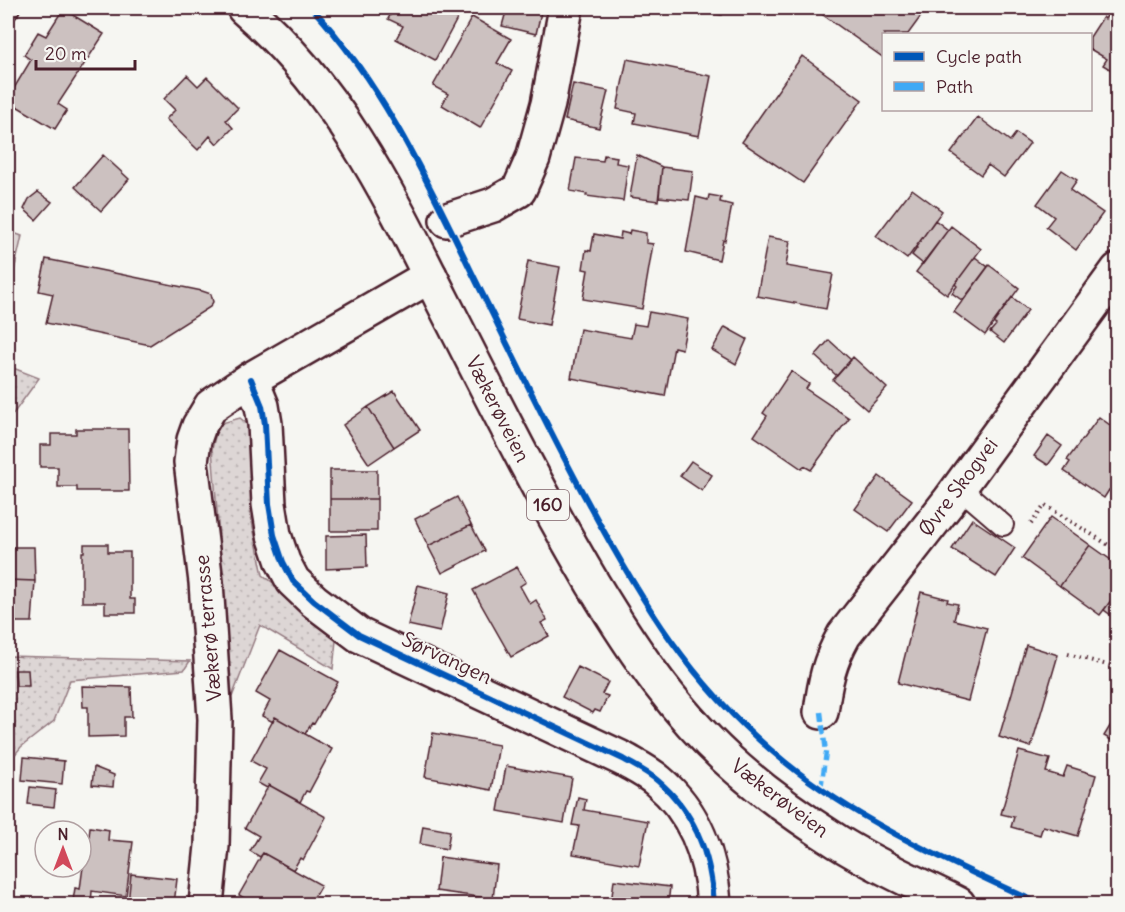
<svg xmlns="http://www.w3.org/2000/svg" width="1125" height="912" viewBox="0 0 1125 912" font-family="Delius,sans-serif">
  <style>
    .grass { fill: url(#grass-dots); stroke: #947a80; stroke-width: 1.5 }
    .building { fill: #ccc1c0; stroke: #4a1f2b; stroke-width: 1.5 }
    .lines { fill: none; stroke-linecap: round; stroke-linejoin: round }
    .lane-casing { stroke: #4a1f2b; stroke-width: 24 }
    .street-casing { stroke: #4a1f2b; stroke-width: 38 }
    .primary-casing { stroke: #4a1f2b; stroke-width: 38 }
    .path { stroke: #4a1f2b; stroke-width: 4; stroke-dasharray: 1.5 4.5; stroke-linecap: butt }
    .lane { stroke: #f6f6f2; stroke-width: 20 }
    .street { stroke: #f6f6f2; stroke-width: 33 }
    .primary { stroke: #f6f6f2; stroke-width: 33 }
    .quiet { stroke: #3fa9f5; stroke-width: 4.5; stroke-dasharray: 9 4.5; stroke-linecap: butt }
    .cycleway-casing { stroke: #f6f6f2; stroke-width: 10 }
    .cycleway { stroke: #0057b8; stroke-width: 6 }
    .labels { text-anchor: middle; stroke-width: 4.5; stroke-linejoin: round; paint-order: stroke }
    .shield { fill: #f6f6f2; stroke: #7e6067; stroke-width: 1.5 }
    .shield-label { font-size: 18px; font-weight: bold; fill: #4a1f2b }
    .street-label { font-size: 20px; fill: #4a1f2b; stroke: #f6f6f2 }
  </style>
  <defs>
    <pattern id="grass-dots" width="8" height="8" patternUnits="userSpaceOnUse" patternTransform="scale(1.5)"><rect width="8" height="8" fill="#ddd6d5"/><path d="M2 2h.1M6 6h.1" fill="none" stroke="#bfb7b7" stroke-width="1.8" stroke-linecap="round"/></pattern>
  </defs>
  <rect width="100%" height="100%" fill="#f6f6f2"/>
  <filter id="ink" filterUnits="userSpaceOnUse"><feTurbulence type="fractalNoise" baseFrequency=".0167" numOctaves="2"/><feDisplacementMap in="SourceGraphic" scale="12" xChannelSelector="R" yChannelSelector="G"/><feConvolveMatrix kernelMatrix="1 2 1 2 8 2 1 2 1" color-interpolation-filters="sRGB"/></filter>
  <g filter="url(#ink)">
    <!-- grass -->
    <path class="grass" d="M8,231L22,236L8,297Z
      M8,366L39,378L8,421Z
      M240,418L251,427L257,437L250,512L263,575L337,631L333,669L260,625L232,697L212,449L218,424Z
      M8,656L190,661L184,670L70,680L54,721L21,747L8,763Z"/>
    <!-- building -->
    <path class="building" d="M394,8H463L435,60L396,39L403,26L388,19Z
      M507,8H542L536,34L502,26Z
      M683,8H723L722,15L683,10Z
      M822,8H927L908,34H884V58L819,12Z
      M63,9L104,34L58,104L67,110L55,129L8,101V98L31,60L24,55L38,32L46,36Z
      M1108,14L1118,19V74L1103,65L1107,59L1090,49V37L1103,17L1105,19Z
      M472,17L511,39L497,63L512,71L480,128L442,105L448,94L433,86Z
      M802,56L862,100L803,183L742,142Z
      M627,59L711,76L699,136L634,123L636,113L617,109Z
      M187,75L198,86L207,77L238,108L226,120L233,128L217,144L210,136L198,150L166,119L175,110L164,99Z
      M573,84L608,91L599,128L565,120Z
      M978,117L1010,141L1016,133L1030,143L1004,177L988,165L981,175L951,153Z
      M103,155L129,179L101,211L75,187Z
      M604,155L617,157L616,163L628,165L623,201L586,196L587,194L570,191L576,158L603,161Z
      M637,155L662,167L658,201L630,197Z
      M662,167L693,171L689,200L659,197Z
      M1062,170L1077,180L1070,190L1103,213L1076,250L1046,227L1054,217L1037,204Z
      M912,189L942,211L907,259L876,236Z
      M38,192L52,202L36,220L24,209L29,199Z
      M709,195L721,197L720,202L732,205L725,241L723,240L719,260L686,252L696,197L708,200Z
      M935,220L948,230L923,264L912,255L917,248L916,247Z
      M951,226L981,249L947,295L916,272Z
      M630,230L646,233V243L653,244L642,309L583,299L588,270L583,269L586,250L591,251L594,234L620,239L621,232L629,234Z
      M768,237L790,241L786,266L833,274L826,309L757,296Z
      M975,257L988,267L963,301L952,293L957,286L955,284Z
      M46,259L202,291L211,294L213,302L210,307L150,345L46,323L53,294L39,291Z
      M528,261L560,267L549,325L517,319Z
      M989,265L1019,288L985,335L954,312Z
      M1012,297L1028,310L1004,343L990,332L996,325L993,323Z
      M649,312L688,319L682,349L674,347L665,396L571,378L580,329L631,338L634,324L646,326Z
      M725,327L747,339L736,364L712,350Z
      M829,340L851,360L837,376L815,356Z
      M853,357L887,388L867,410L833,380Z
      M791,371L809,384L806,389L849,418L811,470L804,466L802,469L754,436L767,416L763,413Z
      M394,391L420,430L394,447L368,407Z
      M368,407L394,447L369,464L343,425Z
      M1099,417L1118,431V491L1115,495L1109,490L1104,498L1064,471L1070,462L1067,460Z
      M76,429H128L129,491H77V487H58V467H40V445H51V434H76Z
      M1048,436L1062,446L1048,465L1034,456Z
      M691,461L712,475L702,491L680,476Z
      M330,470H377V499H330Z
      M879,476L912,500L888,532L855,509Z
      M457,497L471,525L428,546L415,519Z
      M330,499H377V531H330Z
      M1051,517L1090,545L1060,586L1022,558Z
      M972,519L1015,548L996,577L952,549Z
      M471,525L485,551L442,573L428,546Z
      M366,535L367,567L326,569V536Z
      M84,544H108V552H130V599H135V613H105V602H82V552H84Z
      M1090,545L1118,565V591L1100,615L1060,586Z
      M8,547H34L35,581L8,580Z
      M517,567L526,582L520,586L530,604L536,600L547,620L541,623L549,636L511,657L473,590Z
      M8,580L35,581L32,622H8Z
      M418,585L449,593L440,632L408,625Z
      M1118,591V620L1104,610Z
      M921,592L948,599L947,602L958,604L954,620L987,628L968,701L898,683Z
      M1026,645L1058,655L1031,747L999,737Z
      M280,650L338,682L314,724L312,723L305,734L275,717L273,722L262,716L270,701L256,693Z
      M578,667L608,682L602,694L608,696L600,712L595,710L593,713L562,697Z
      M15,670H28L29,686H16Z
      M82,686L131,687L132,717H124V736L88,737V707H83Z
      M1118,713V744L1104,736Z
      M275,717L332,749L309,792L306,791L300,802L269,785L267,788L258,783L266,769L251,761Z
      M433,733L499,745L491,790L425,777Z
      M1019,751L1050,759L1046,772L1063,777L1067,766L1096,775L1078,836L1043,826L1040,835L1011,827L1014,817L1001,814Z
      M24,757L64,761L62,784L22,780Z
      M506,766L572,778L564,823L498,811Z
      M94,767L114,775L113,787L92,785Z
      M269,785L326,817L303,860L300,858L293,870L263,853L260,857L250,851L259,836L245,828Z
      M30,787L56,790L54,807L28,804Z
      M578,797L586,799L584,810L648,821L639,866L573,854L579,826L572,825Z
      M423,826L450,831L447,849L420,844Z
      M90,827L109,830L108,840L133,842L126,896L92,891L91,904L73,901L75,888L80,889L87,837H89Z
      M263,853L321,885L310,904H251L252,903L239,895Z
      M440,857L497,865L493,899L436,891Z
      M131,874L177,879L174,904H128Z
      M614,880L670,887L668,904H611Z"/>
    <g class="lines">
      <!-- lane casing -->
      <g class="lane-casing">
        <path id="lane" d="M8,10L9,8
          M959,487L1003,525"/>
      </g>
      <!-- street casing -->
      <g class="street-casing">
        <path id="street" d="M447,220L493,205L519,190L533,158L548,104L566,8
          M251,379L262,406L265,424L269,504L274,535L283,562L293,581L314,601L359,635L623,759C635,766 648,772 658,781C695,812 711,857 714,904
          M821,712C825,681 829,662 844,635L950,500L1118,270
          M206,904L212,846L215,719L206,582L191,462L194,440L199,426L211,406L251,379L430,276"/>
      </g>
      <!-- primary casing -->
      <g class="primary-casing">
        <path id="primary" d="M244,8C337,88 387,190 441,298C490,394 538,491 593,584C634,652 678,717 738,769C769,796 803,820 838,842C876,866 918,884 958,904"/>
      </g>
      <!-- path -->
      <path class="path" d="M1031,524L1045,505L1118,551
        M1068,654L1118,668"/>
      <!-- lane -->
      <use href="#lane" class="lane"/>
      <!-- street -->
      <use href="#street" class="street"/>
      <!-- primary -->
      <use href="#primary" class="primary"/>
      <!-- quiet -->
      <path class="quiet" d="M821,712L826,752L821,789"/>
      <!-- cycleway casing -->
      <g class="cycleway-casing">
        <path id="cycleway" d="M312,8C385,87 430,187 477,283C513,355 547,427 585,497C641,601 691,686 785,762C860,823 952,863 1040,904
          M251,379L262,406L265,424L269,504L274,535L283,562L293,581L314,601L359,635L623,759C635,766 648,772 658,781C695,812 711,857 714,904"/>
      </g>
      <!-- cycleway -->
      <use href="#cycleway" class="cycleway"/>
    </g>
  </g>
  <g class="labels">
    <!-- shield labels -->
    <rect class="shield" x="527" y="490" width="42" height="30" rx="4.5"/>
    <g class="shield-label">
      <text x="548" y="511">160</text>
    </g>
    <!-- street labels -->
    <g class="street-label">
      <text transform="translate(498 409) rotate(63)" y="7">Vækerøveien</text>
      <text transform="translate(958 487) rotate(-53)" y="7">Øvre Skogvei</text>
      <text transform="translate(208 628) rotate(-95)" y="7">Vækerø terrasse</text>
      <text transform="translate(447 658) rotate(25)" y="7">Sørvangen</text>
      <text transform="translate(780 798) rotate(37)" y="7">Vækerøveien</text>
    </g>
  </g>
  <!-- margin -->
  <rect width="1125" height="912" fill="none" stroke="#f6f6f2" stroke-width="30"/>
  <rect x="15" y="15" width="1095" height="882" fill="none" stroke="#4a1f2b" stroke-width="2" filter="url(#ink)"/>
  <!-- legend -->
  <rect x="882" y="33" width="210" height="78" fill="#f6f6f2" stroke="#b1a0a2" stroke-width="1.5"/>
  <rect x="894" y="52" width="30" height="9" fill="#0057b8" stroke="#b1a0a2" stroke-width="1.5"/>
  <text x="936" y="63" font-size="18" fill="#4a1f2b">Cycle path</text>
  <rect x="894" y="82" width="30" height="9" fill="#3fa9f5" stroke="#b1a0a2" stroke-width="1.5"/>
  <text x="936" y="93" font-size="18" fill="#4a1f2b">Path</text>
  <!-- north arrow -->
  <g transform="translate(63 849)"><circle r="28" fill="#f6f6f2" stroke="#b1a0a2" stroke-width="1.5"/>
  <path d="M0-4.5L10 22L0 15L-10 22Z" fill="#d1495b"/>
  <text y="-9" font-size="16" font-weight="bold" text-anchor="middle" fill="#4a1f2b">N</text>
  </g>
  <!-- scale -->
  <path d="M36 60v9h99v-9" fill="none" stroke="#4a1f2b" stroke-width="3"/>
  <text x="45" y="60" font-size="18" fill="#4a1f2b" stroke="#f6f6f2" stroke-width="4.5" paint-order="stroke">20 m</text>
</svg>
